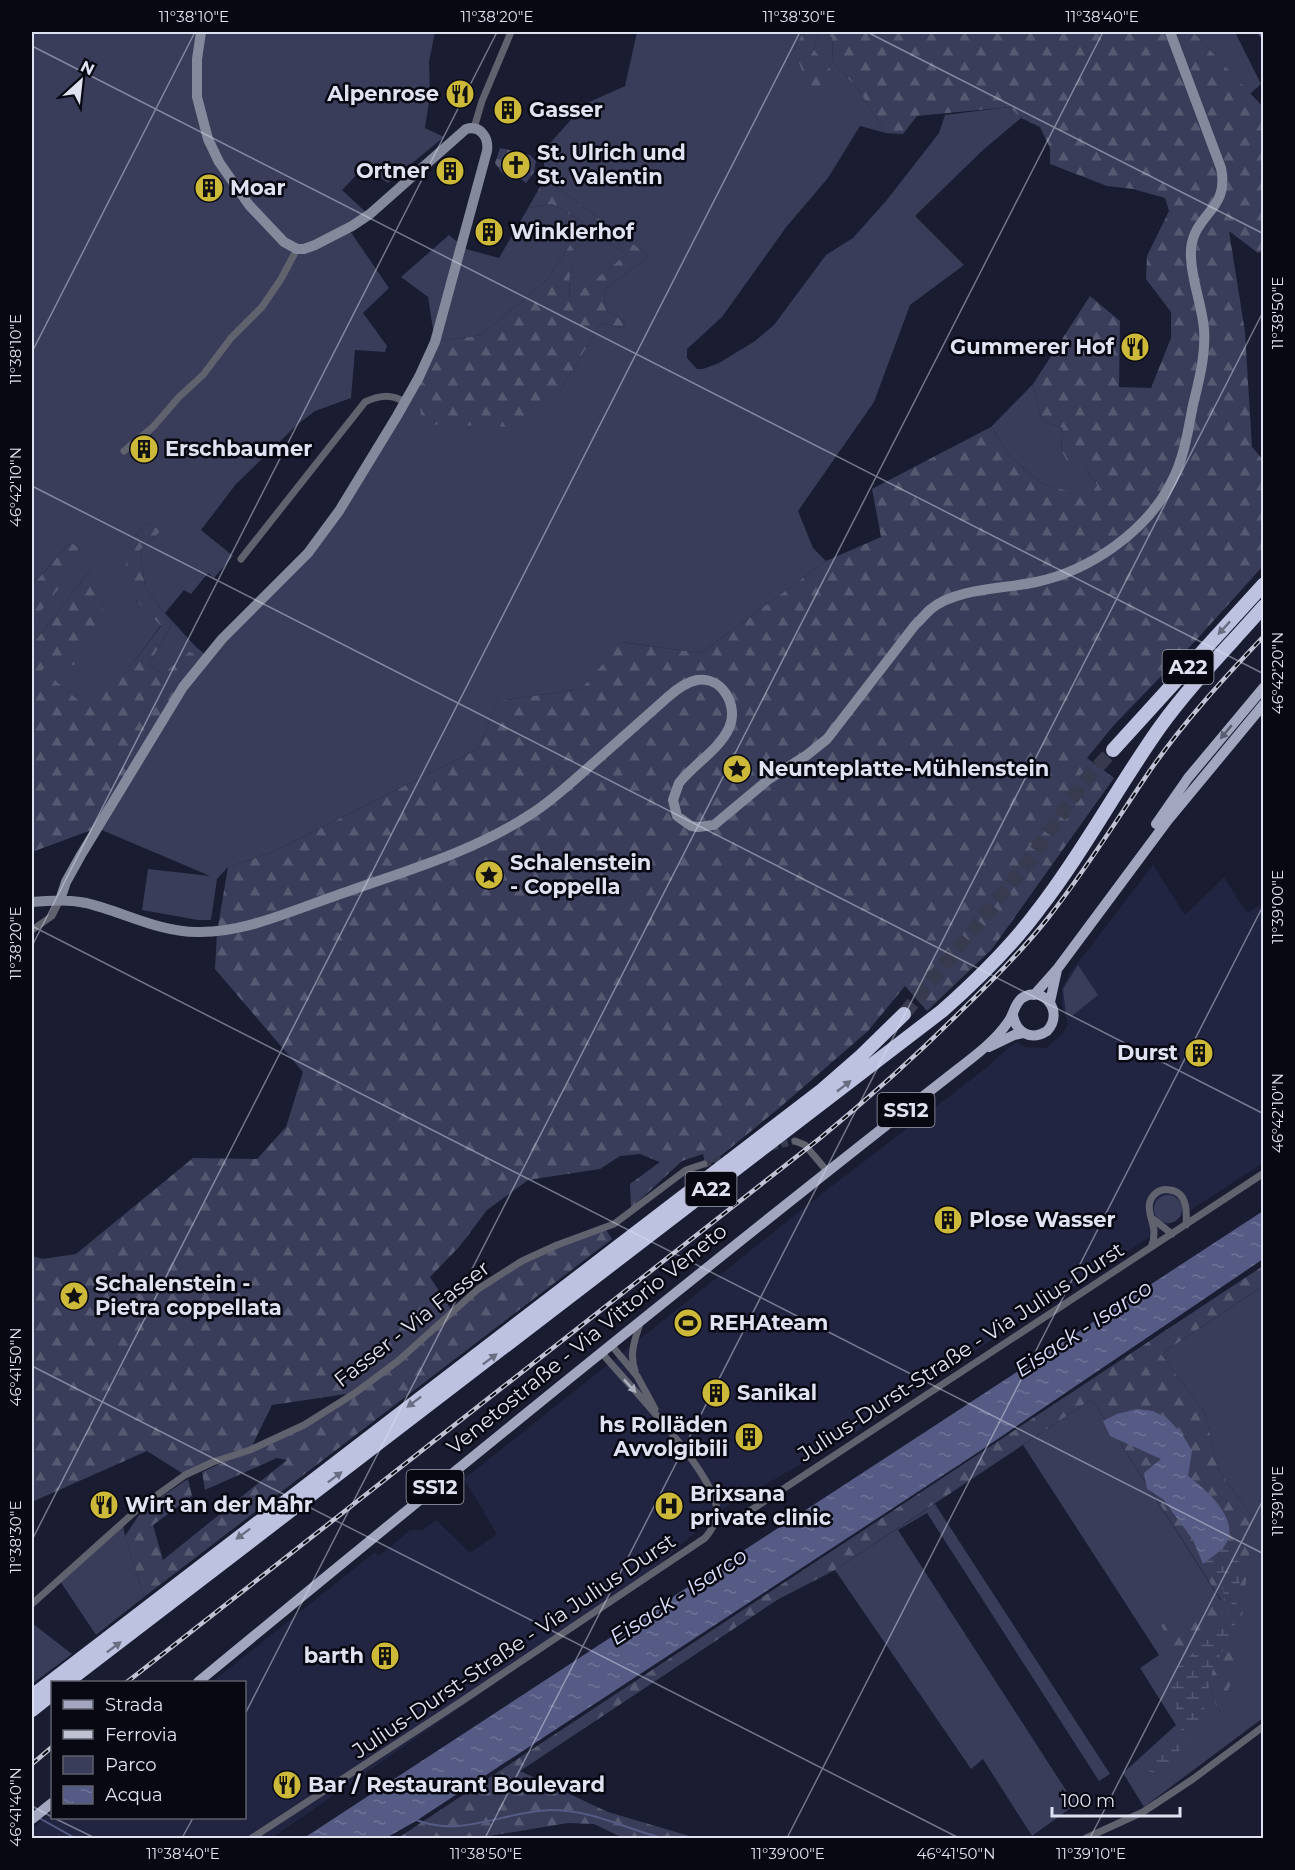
<svg xmlns="http://www.w3.org/2000/svg" width="1295" height="1870" viewBox="0 0 1295 1870" font-family="Montserrat,sans-serif">
  <style>
    .built { fill: #222541 }
    .green { fill: #393d5a }
    .forest { fill: url(#forest-firs); fill-rule: evenodd }
    .wetland { fill: url(#wetland-marsh) }
    .cemetery { fill: url(#cemetery-stones) }
    .water { fill: url(#water-ripples) }
    .lines { fill: none; stroke-linecap: round; stroke-linejoin: round }
    .stream { stroke: #555b84; stroke-width: 2 }
    .street-tunnel { stroke: #383a4f; stroke-width: 7; stroke-dasharray: 7 3.5; stroke-linecap: butt }
    .highway-tunnel { stroke: #383a4f; stroke-width: 14; stroke-dasharray: 14 7; stroke-linecap: butt }
    .street { stroke: #60626e; stroke-width: 7 }
    .secondary { stroke: #85899c; stroke-width: 10 }
    .primary { stroke: #a2a7bf; stroke-width: 10 }
    .highway { stroke: #bcc2e0; stroke-width: 14 }
    .rail-casing { stroke: #bfc2d2; stroke-width: 4.5 }
    .rail { stroke: #070811; stroke-width: 2; stroke-dasharray: 7; stroke-linecap: butt }
    .oneway { fill: #6b6e83 }
    .oneway2 { fill: #5c5f71 }
    .oneway3 { fill: #acafbd }
    .ticks { fill: none; stroke: #dfe2f1; stroke-width: 1.5; stroke-opacity: 0.45 }
    .labels { text-anchor: middle; stroke-width: 5; stroke-linejoin: round; paint-order: stroke }
    .shield { fill: #070811; stroke: #9ea1ae; stroke-width: 1.5 }
    .shield-label { font-size: 20px; font-weight: bold; fill: #dfe2f1 }
    .poi-label { font-size: 21px; font-weight: bold; fill: #dfe2f1; stroke: #070811; text-anchor: start }
    .street-label { font-size: 21px; fill: #dfe2f1; stroke: #070811 }
    .water-label { font-size: 22px; font-style: italic; fill: #d9defa; stroke: #070811 }
    .neatline { fill: none; stroke: #dfe2f1; stroke-width: 2 }
    .ticks-label { font-size: 15px; text-anchor: middle; fill: #dfe2f1 }
  </style>
  <defs>
    <pattern id="forest-firs" width="22" height="20" patternUnits="userSpaceOnUse" patternTransform="scale(1.5)"><rect width="22" height="20" fill="#393d5a"/><path d="M5 1l3.5 6h-7zM16 11l3.5 6h-7z" fill="#555972"/></pattern>
    <pattern id="wetland-marsh" width="20" height="14" patternUnits="userSpaceOnUse" patternTransform="scale(1.5)"><rect width="20" height="14" fill="#393d5a"/><path d="M1 5h8M5 5V1M11 12h8M15 12V8" fill="none" stroke="#555972"/></pattern>
    <pattern id="cemetery-stones" width="16" height="16" patternUnits="userSpaceOnUse" patternTransform="scale(1.5)"><rect width="16" height="16" fill="#393d5a"/><path d="M2 7V4a2 2 0 0 1 4 0v3zM10 15v-3a2 2 0 0 1 4 0v3z" fill="#555972"/></pattern>
    <pattern id="water-ripples" width="26" height="14" patternUnits="userSpaceOnUse" patternTransform="scale(1.5)"><rect width="26" height="14" fill="#555b84"/><path d="M2 4q2-2 4 0t4 0M15 11q2-2 4 0t4 0" fill="none" stroke="#6d7296"/></pattern>
  </defs>
  <rect width="100%" height="100%" fill="#1a1c32"/>
  <!-- built -->
  <path class="built" d="M1153,865L1185,915L1224,877L1247,913L1263,904V1163L918,1388L855,1433L721,1510L628,1591L272,1838H32V1829L52,1812V1818H244V1682H212L375,1552L379,1556L410,1530H422L436,1520L470,1553L497,1534L464,1479L828,1189L985,1069L1007,1049L1017,1042L1025,1047L1046,1048L1063,1033L1068,1024L1062,1005V988L1070,973Z"/>
  <!-- green -->
  <path class="green" d="M32,32H435L429,62L430,95L425,128L444,137L388,183L364,167L342,190L371,217L350,231L389,288L363,313L387,346L385,352L355,350L351,398L315,411L298,424L236,484L201,530L233,556L214,578L208,573L191,594L184,590L165,613L195,646L207,656L308,553L419,377L560,391L601,323L622,328L625,322L606,310L604,290L649,256L545,178L543,151L585,104L625,86L637,32H803L794,50H814L817,35L832,37L833,62L858,89L886,133L860,126L828,178L787,226L722,317L687,349V358L697,369H703L719,363L755,341L774,325L826,255L853,238L886,201L939,133L945,115L1009,107L1021,118L983,150L915,216L964,265L910,305L874,402L798,511L813,548L826,561L701,653L623,642L581,689L498,701L478,749L273,852L228,867L217,879L211,920H198L142,910L148,869L210,876L97,828L189,652L162,674L149,664L172,624L145,587L140,550L160,532L148,522L127,545L136,600L161,625L137,658L86,708L42,669L103,609L94,581L97,562L32,645V622L39,612L70,542L32,586Z
    M1193,32H1235L1261,84L1250,94Z
    M552,204L588,225L626,255L569,301L570,273L586,241L577,234L548,279L481,335L435,342L428,297L401,277L449,235L466,249L499,258L528,208Z
    M1033,384L1042,421L1063,428L1061,449L1087,470L1097,485L1089,498L1043,484L1011,458L991,427Z
    M1078,965L1098,995L1072,1016L1066,1014L1063,989Z
    M1154 1209a14 14 0 1 1 28 0a14 14 0 1 1-28 0Z
    M1263,1286V1718L1144,1807L1123,1773L1176,1725L1140,1668L1159,1655L1023,1445L1092,1399L1221,1601L1178,1658L1212,1691L1219,1712L1253,1517L1218,1470L1205,1413L1161,1354Z
    M935,1504L1110,1774L1099,1781L927,1513L898,1530L1069,1795L1090,1794L1032,1836L983,1759L971,1769L835,1570Z
    M123,1524L125,1536L144,1597L96,1635L60,1581Z
    M32,1623L72,1654L32,1684Z"/>
  <!-- forest -->
  <path class="forest" d="M803,32H1193L1263,107V251L1258,253L1229,231L1245,332L1252,447L1263,460V566L1198,638L1114,725L1087,758L1114,778L992,949L927,1011L905,986L868,1031L778,1109L706,1168L703,1154L682,1161L631,1208L630,1184L660,1162L640,1154L620,1156L600,1169L528,1180L487,1210L459,1247L430,1277L452,1311L522,1261L605,1228L612,1239L144,1597L125,1536L143,1509L188,1479L192,1496L153,1525L163,1560L287,1460L277,1458L205,1490L202,1472L247,1452L185,1475L147,1451L32,1502V1256L43,1259L76,1254L193,1158L257,1159L286,1127L303,1072L215,969L217,932L228,867L273,852L478,749L498,701L581,689L622,642L701,653L826,561L881,537L872,489L991,427L1011,458L1043,484L1089,497L1097,485L1087,470L1068,463L1061,449L1063,428L1042,421L1033,384L1090,296L1120,321L1119,387L1151,388L1171,338V312L1146,279L1147,256L1169,211L1165,198L1133,189L1107,186L1050,164V148L1040,127L1021,118L1009,107L917,116L903,134L886,133L858,89L833,62L832,37L817,36L814,50L830,69L826,84L809,88L794,50ZM353,1393L304,1425L250,1450L272,1405Z
    M545,178L649,256L604,290L606,310L625,322L622,328L601,323L560,391L514,427L421,424L419,377L435,342L481,335L548,279L577,234L587,241L570,273L569,300L626,255L588,225L552,204L528,208Z
    M148,522L161,531L140,550L145,587L172,624L149,664L162,674L189,652L207,656L97,828L32,852V645L97,562L115,557L95,581L103,609L90,647L74,665L42,669L86,707L137,658L161,626L136,600L126,568L127,545Z
    M70,542L79,548L67,578L32,622V586Z
    M1263,1266V1286L1161,1354L1205,1413L1218,1470L1253,1517L1236,1672L1218,1713L1212,1691L1178,1658L1161,1625L1221,1600L1092,1399L835,1570L777,1600L520,1771L608,1812L696,1838H623L594,1824L568,1823L477,1838H398Z"/>
  <!-- wetland -->
  <path class="wetland" d="M1225,1545L1242,1566L1237,1597L1235,1628L1213,1669L1202,1718L1160,1779L1148,1770L1184,1726L1173,1703L1169,1675L1229,1619L1222,1586L1203,1564Z"/>
  <!-- cemetery -->
  <path class="cemetery" d="M500,148L530,155L536,161L534,172L526,183L515,174L511,180L501,172L495,163Z"/>
  <!-- water -->
  <path class="water" d="M1263,1211V1259L980,1451L416,1821L386,1838H304Z
    M1137,1409L1153,1411L1167,1418L1182,1434L1192,1451L1188,1476C1206,1489 1242,1521 1225,1545C1220,1552 1210,1558 1203,1564L1193,1540L1163,1499L1147,1489L1144,1473L1161,1459L1110,1436L1103,1421L1117,1414Z"/>
  <g class="lines">
    <!-- stream -->
    <path class="stream" d="M1258,32L1264,40
      M39,1818L75,1838
      M414,1819C459,1839 505,1811 551,1810C592,1810 623,1828 662,1838"/>
    <!-- street-tunnel -->
    <path class="street-tunnel" d="M771,1147L795,1141
      M704,1164L728,1158"/>
    <!-- highway-tunnel -->
    <path class="highway-tunnel" d="M904,1014L1027,864L1082,784L1113,750"/>
    <!-- street -->
    <path class="street" d="M474,128L482,101L511,32
      M124,451L153,427L179,397L203,375L231,338L262,307L281,279L297,249
      M241,559L365,402C379,395 391,394 405,402
      M32,930L52,916L60,900
      M795,1141L805,1145L827,1171
      M1153,1219L1172,1234
      M1151,1247C1153,1243 1154,1238 1154,1233C1154,1220 1142,1204 1156,1193C1160,1190 1165,1189 1170,1190C1187,1192 1187,1211 1186,1225
      M612,1346L637,1376L655,1409
      M635,1371C629,1353 635,1340 640,1323
      M716,1521L736,1520L1264,1173
      M32,1604L139,1508L185,1475L213,1462L250,1450L304,1425L355,1393L398,1361L478,1289L522,1261L557,1245L614,1224L686,1170L704,1164
      M252,1838L462,1701L705,1538C711,1531 716,1523 717,1514C720,1477 627,1384 602,1353
      M1086,1838L1143,1812L1193,1779L1264,1726"/>
    <!-- secondary -->
    <path class="secondary" d="M60,900L66,882L81,855L183,687L222,639L308,553L339,511L397,416L419,377L435,342L487,151C489,137 480,125 466,129L370,214L352,226L315,245L304,249H297L284,242L249,205L219,162L208,139L197,97V59L201,32
      M32,902C50,900 68,899 86,903C124,912 160,933 200,932C246,932 291,911 335,896C401,872 472,853 531,814C556,798 576,778 598,759C622,738 645,717 669,696C677,689 687,682 697,680C723,676 739,707 729,728C719,750 694,764 679,783L673,800L677,816L691,826L698,827L714,825L769,779L807,755L827,739L915,625C921,620 926,613 931,609C956,588 1005,589 1036,582C1089,571 1146,532 1171,483C1184,459 1188,431 1193,405C1199,380 1206,355 1204,329C1202,305 1192,282 1191,258C1188,214 1231,213 1221,168L1170,32"/>
    <!-- primary -->
    <path class="primary" d="M1156,824L1188,778L1264,687
      M1034,995L1058,968L1168,820L1264,704
      M1050,1002L1057,970
      M989,1047L1014,1035L1023,1033
      M198,1682C449,1475 702,1269 958,1069C976,1055 995,1041 1008,1022C1014,1015 1014,1004 1022,998C1043,984 1065,1012 1047,1031C1031,1041 1016,1033 1013,1015
      M32,1819L52,1803"/>
    <!-- highway -->
    <path class="highway" d="M1113,750L1264,584
      M67,1682L942,1011C977,980 1011,947 1039,909C1084,851 1118,786 1160,727C1191,684 1229,646 1264,606
      M32,1696L822,1090L861,1056L904,1014
      M32,1710L52,1694"/>
    <!-- rail casing -->
    <g class="rail-casing">
      <path id="rail" d="M127,1682L819,1139C869,1098 916,1056 961,1011C992,981 1022,951 1048,918C1085,871 1116,821 1149,772C1183,723 1223,679 1264,636
        M32,1764L52,1747"/>
    </g>
    <!-- rail -->
    <use href="#rail" class="rail"/>
  </g>
  <!-- one-way arrows -->
  <defs><path id="oneway-solid" d="M-6-.8H1V-3.2L6.5 0L1 3.2V.8H-6Z" transform="scale(1.5)"/></defs>
  <g class="oneway">
    <use href="#oneway-solid" transform="translate(1224 628) rotate(133)"/>
    <use href="#oneway-solid" transform="translate(844 1086) rotate(-38)"/>
    <use href="#oneway-solid" transform="translate(490 1359) rotate(-37)"/>
    <use href="#oneway-solid" transform="translate(414 1402) rotate(143)"/>
    <use href="#oneway-solid" transform="translate(335 1477) rotate(-37)"/>
    <use href="#oneway-solid" transform="translate(243 1534) rotate(143)"/>
    <use href="#oneway-solid" transform="translate(114 1647) rotate(-37)"/>
  </g>
  <use class="oneway2" href="#oneway-solid" transform="translate(1226 732) rotate(130)"/>
  <use class="oneway3" href="#oneway-solid" transform="translate(630 1386) rotate(47)"/>
  <!-- ticks -->
  <path class="ticks" d="M867,32L1264,234M32,46L1264,674M32,352L195,32M32,486L1264,1114M32,926L1264,1554M32,946L497,32M32,1366L959,1838M32,1540L800,32M244,1716L1103,32M32,1806L52,1817M54,1818L95,1838M182,1838L193,1818M485,1838L1264,310M787,1838L1264,904M1090,1838L1264,1498"/>
  <!-- icons -->
  <defs>
    <g id="restaurant-disc" transform="scale(1.5)"><circle r="9.5" fill="#ccb939" stroke="#070811"/><path d="M-5-6h1v4h1v-4h1v4h1v-4h1v5L-1.5 .5V6h-2V.5L-5-1ZM5-6V6H3V1.5H1.5Q1.5-4 5-6Z" fill="#111"/></g>
    <g id="building-disc" transform="scale(1.5)"><circle r="9.5" fill="#ccb939" stroke="#070811"/><path d="M-4-6H4V6H1V3H-1V6H-4ZM-2.5-4.3h1.7v1.8h-1.7ZM.8-4.3h1.7v1.8H.8ZM-2.5-1h1.7V.8h-1.7ZM.8-1h1.7V.8H.8Z" fill="#111"/></g>
    <g id="church-disc" transform="scale(1.5)"><circle r="9.5" fill="#ccb939" stroke="#070811"/><path d="M-1.2-6h2.4v3.5h3.3v2.4h-3.3V6h-2.4V-.1h-3.3v-2.4h3.3Z" fill="#111"/></g>
    <g id="sight-disc" transform="scale(1.5)"><circle r="9.5" fill="#ccb939" stroke="#070811"/><path d="M0-6L1.8-2.2L6-1.7L2.9 1.2L3.7 5.4L0 3.3L-3.7 5.4L-2.9 1.2L-6-1.7L-1.8-2.2Z" fill="#111"/></g>
    <g id="stadium-disc" transform="scale(1.5)"><circle r="9.5" fill="#ccb939" stroke="#070811"/><path d="M0-5a6.5 5 0 1 0 0 10a6.5 5 0 1 0 0-10ZM-3.5-1.8h7v3.6h-7Z" fill="#111"/></g>
    <g id="hospital-disc" transform="scale(1.5)"><circle r="9.5" fill="#ccb939" stroke="#070811"/><path d="M-5-5h3v3.5h4V-5h3V5h-3V1.5h-4V5h-3Z" fill="#111"/></g>
  </defs>
  <g fill-rule="evenodd">
    <use href="#restaurant-disc" x="460" y="94"/>
    <use href="#building-disc" x="508" y="110"/>
    <use href="#church-disc" x="516" y="165"/>
    <use href="#building-disc" x="450" y="171"/>
    <use href="#building-disc" x="209" y="188"/>
    <use href="#building-disc" x="489" y="232"/>
    <use href="#restaurant-disc" x="1135" y="347"/>
    <use href="#building-disc" x="144" y="449"/>
    <use href="#sight-disc" x="737" y="769"/>
    <use href="#sight-disc" x="489" y="875"/>
    <use href="#building-disc" x="1199" y="1053"/>
    <use href="#building-disc" x="948" y="1220"/>
    <use href="#sight-disc" x="74" y="1296"/>
    <use href="#stadium-disc" x="688" y="1323"/>
    <use href="#building-disc" x="716" y="1393"/>
    <use href="#building-disc" x="749" y="1437"/>
    <use href="#restaurant-disc" x="104" y="1505"/>
    <use href="#hospital-disc" x="669" y="1506"/>
    <use href="#building-disc" x="385" y="1656"/>
    <use href="#restaurant-disc" x="287" y="1785"/>
  </g>
  <g class="labels">
    <!-- shield labels -->
    <g class="shield">
      <rect x="1162.5" y="650" width="51" height="34" rx="4.5"/>
      <rect x="877.5" y="1093" width="57" height="34" rx="4.5"/>
      <rect x="685.5" y="1172" width="51" height="34" rx="4.5"/>
      <rect x="406.5" y="1470" width="57" height="34" rx="4.5"/>
    </g>
    <g class="shield-label">
      <text x="1188" y="674">A22</text>
      <text x="906" y="1117">SS12</text>
      <text x="711" y="1196">A22</text>
      <text x="435" y="1494">SS12</text>
    </g>
    <!-- poi labels -->
    <g class="poi-label">
      <text x="439" y="101" text-anchor="end">Alpenrose</text>
      <text x="529" y="117">Gasser</text>
      <text x="537" y="160">St. Ulrich und<tspan x="537" dy="24">St. Valentin</tspan></text>
      <text x="429" y="178" text-anchor="end">Ortner</text>
      <text x="230" y="195">Moar</text>
      <text x="510" y="239">Winklerhof</text>
      <text x="1114" y="354" text-anchor="end">Gummerer Hof</text>
      <text x="165" y="456">Erschbaumer</text>
      <text x="758" y="776">Neunteplatte-Mühlenstein</text>
      <text x="510" y="870">Schalenstein<tspan x="510" dy="24">- Coppella</tspan></text>
      <text x="1178" y="1060" text-anchor="end">Durst</text>
      <text x="969" y="1227">Plose Wasser</text>
      <text x="95" y="1291">Schalenstein -<tspan x="95" dy="24">Pietra coppellata</tspan></text>
      <text x="709" y="1330">REHAteam</text>
      <text x="737" y="1400">Sanikal</text>
      <text x="728" y="1432" text-anchor="end">hs Rolläden<tspan x="728" dy="24">Avvolgibili</tspan></text>
      <text x="690" y="1501">Brixsana<tspan x="690" dy="24">private clinic</tspan></text>
      <text x="125" y="1512">Wirt an der Mahr</text>
      <text x="364" y="1663" text-anchor="end">barth</text>
      <text x="308" y="1792">Bar / Restaurant Boulevard</text>
    </g>
    <!-- street labels -->
    <g class="street-label">
      <text transform="translate(412 1324) rotate(-38)" y="7">Fasser - Via Fasser</text>
      <text transform="translate(587 1339) rotate(-39)" y="7">Venetostraße - Via Vittorio Veneto</text>
      <text transform="translate(961 1352) rotate(-33)" y="7">Julius-Durst-Straße - Via Julius Durst</text>
      <text transform="translate(514 1646) rotate(-34)" y="7">Julius-Durst-Straße - Via Julius Durst</text>
    </g>
    <!-- water labels -->
    <g class="water-label">
      <text transform="translate(1083 1328) rotate(-33)" y="8">Eisack - Isarco</text>
      <text transform="translate(678 1596) rotate(-33)" y="8">Eisack - Isarco</text>
    </g>
  </g>
  <!-- border -->
  <rect width="1295" height="1870" fill="none" stroke="#070811" stroke-width="66"/>
  <!-- legend -->
  <rect x="51" y="1681" width="195" height="138" fill="#070811" stroke="#5d5f6b" stroke-width="1.5"/>
  <rect x="63" y="1700" width="30" height="9" fill="#a2a7bf" stroke="#5d5f6b" stroke-width="1.5"/>
  <text x="105" y="1711" font-size="18" fill="#dfe2f1">Strada</text>
  <rect x="63" y="1730" width="30" height="9" fill="#bfc2d2" stroke="#5d5f6b" stroke-width="1.5"/>
  <text x="105" y="1741" font-size="18" fill="#dfe2f1">Ferrovia</text>
  <rect x="63" y="1756" width="30" height="18" fill="#393d5a" stroke="#5d5f6b" stroke-width="1.5"/>
  <text x="105" y="1771" font-size="18" fill="#dfe2f1">Parco</text>
  <rect x="63" y="1786" width="30" height="18" fill="url(#water-ripples)" stroke="#5d5f6b" stroke-width="1.5"/>
  <text x="105" y="1801" font-size="18" fill="#dfe2f1">Acqua</text>
  <!-- north arrow -->
  <g transform="translate(81 81) rotate(27)" stroke="#070811" stroke-width="4.5" paint-order="stroke">
  <path d="M0-4.5L10 22L0 15L-10 22Z" fill="#dfe2f1"/>
  <text y="-9" font-size="16" font-weight="bold" text-anchor="middle" fill="#dfe2f1">N</text>
  </g>
  <!-- scale -->
  <path d="M1052 1807v9h128v-9" fill="none" stroke="#dfe2f1" stroke-width="3"/>
  <text x="1061" y="1807" font-size="18" fill="#dfe2f1" stroke="#070811" stroke-width="4.5" paint-order="stroke">100 m</text>
  <rect x="33" y="33" width="1229" height="1804" class="neatline"/>
  <g class="ticks-label">
    <text x="194" y="22">11°38'10"E</text>
    <text x="497" y="22">11°38'20"E</text>
    <text x="799" y="22">11°38'30"E</text>
    <text x="1102" y="22">11°38'40"E</text>
    <text transform="translate(1278 313) rotate(-90)" y="5">11°38'50"E</text>
    <text transform="translate(16 349) rotate(-90)" y="5">11°38'10"E</text>
    <text transform="translate(16 487) rotate(-90)" y="5">46°42'10"N</text>
    <text transform="translate(1278 673) rotate(-90)" y="5">46°42'20"N</text>
    <text transform="translate(1278 907) rotate(-90)" y="5">11°39'00"E</text>
    <text transform="translate(16 943) rotate(-90)" y="5">11°38'20"E</text>
    <text transform="translate(1278 1113) rotate(-90)" y="5">46°42'10"N</text>
    <text transform="translate(16 1367) rotate(-90)" y="5">46°41'50"N</text>
    <text transform="translate(1278 1501) rotate(-90)" y="5">11°39'10"E</text>
    <text transform="translate(16 1537) rotate(-90)" y="5">11°38'30"E</text>
    <text transform="translate(16 1807) rotate(-90)" y="5">46°41'40"N</text>
    <text x="183" y="1859">11°38'40"E</text>
    <text x="486" y="1859">11°38'50"E</text>
    <text x="788" y="1859">11°39'00"E</text>
    <text x="956" y="1859">46°41'50"N</text>
    <text x="1091" y="1859">11°39'10"E</text>
  </g>
</svg>
